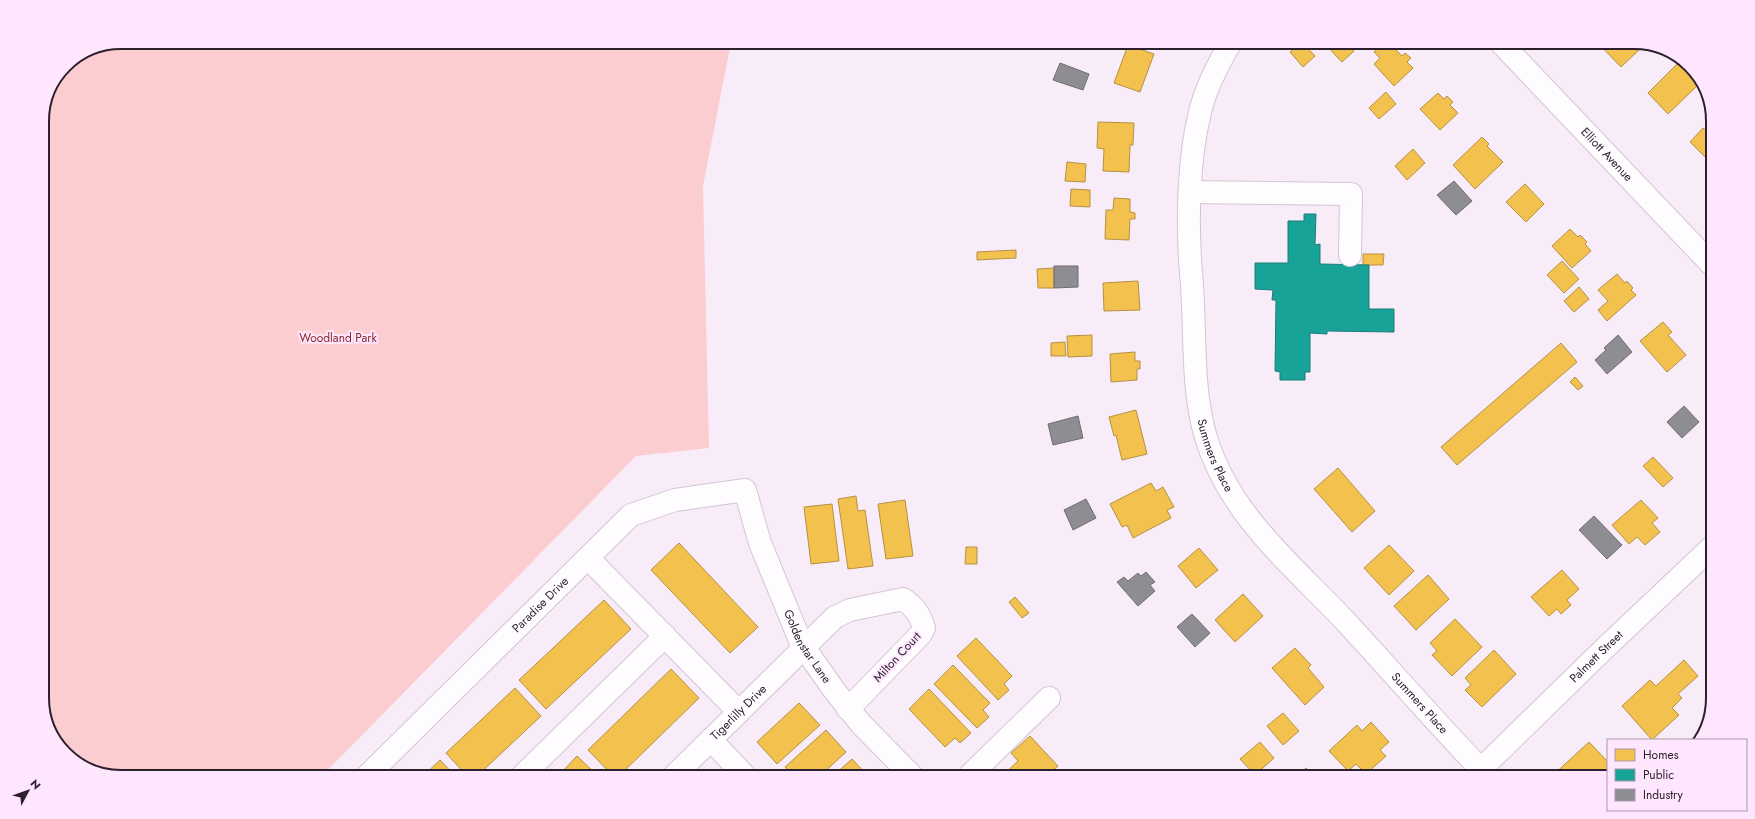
<svg xmlns="http://www.w3.org/2000/svg" width="1755" height="819" viewBox="0 0 1755 819" font-family="Jost,sans-serif">
  <style>
    .green { fill: #fbcdd0 }
    .homes { fill: #f2c14e; stroke: #b69144 }
    .public { fill: #17a398; stroke: #1d7c77 }
    .industry { fill: #8d8d92; stroke: #706c73 }
    .lines { fill: none; stroke-linecap: round; stroke-linejoin: round }
    .minor-casing { stroke: #d1c6d1; stroke-width: 24 }
    .minor { stroke: #fefcfe; stroke-width: 22 }
    .labels { text-anchor: middle; stroke-width: 4; stroke-linejoin: round; paint-order: stroke }
    .street-label { font-size: 12px; fill: #2b202b; stroke: #fee6fe }
    .park-label { font-size: 12px; fill: #8c282c; stroke: #fee6fe }
    .rim { fill: none; stroke: #2b202b; stroke-width: 2 }
  </style>
  <rect width="100%" height="100%" fill="#f8ecf8"/>
  <!-- green -->
  <path class="green" d="M121,42H731L703,186L709,448L636,456L321,777H121L91,771L58,746L42,703V116L48,91L65,65L91,48Z"/>
  <!-- homes -->
  <path class="homes" d="M1302,42L1315,56L1303,67L1290,52Z
    M1323,42H1346L1354,51L1342,62Z
    M1384,42H1388L1402,56L1405,53L1411,58L1407,62L1413,68L1394,86L1374,64L1380,58L1374,52Z
    M1597,42H1634L1640,49L1621,67Z
    M1128,45L1154,54L1140,92L1114,83Z
    M1680,61L1695,73L1690,77L1698,85L1668,114L1648,93Z
    M1386,92L1396,104L1379,119L1369,108Z
    M1438,93L1444,99L1447,96L1453,102L1450,105L1458,113L1440,130L1420,109Z
    M1098,122L1134,123L1133,145H1130L1129,172L1103,171L1104,149L1097,148Z
    M1703,128L1713,136V165L1690,142Z
    M1482,137L1489,144L1487,146L1503,162L1475,189L1453,165Z
    M1413,149L1425,163L1407,180L1395,166Z
    M1067,162L1086,164L1085,182L1065,181Z
    M1525,184L1544,204L1526,222L1506,202Z
    M1071,189L1090,190V207L1070,206Z
    M1114,198L1130,199V212L1135,213V219H1130L1129,240L1105,239L1106,210H1113Z
    M1570,229L1578,237L1580,235L1587,242L1585,244L1591,251L1572,268L1552,246Z
    M1016,250V258L977,260V252Z
    M1363,254H1384L1383,265H1363Z
    M1562,261L1579,279L1564,293L1547,275Z
    M1054,268V288H1038L1037,269Z
    M1617,274L1625,283L1627,281L1633,288L1631,290L1636,295L1607,321L1598,310L1608,301L1598,290Z
    M1138,281L1140,310L1104,311L1103,283Z
    M1579,287L1589,299L1574,312L1564,301Z
    M1663,322L1672,332L1668,335L1686,355L1667,372L1640,341Z
    M1092,335V356L1068,357L1067,336Z
    M1065,342L1066,356H1051V343Z
    M1561,343L1577,362L1457,465L1441,447Z
    M1135,352V361H1140V369H1137V380L1111,382L1110,354Z
    M1575,377L1583,386L1578,390L1570,382Z
    M1136,410L1147,454L1122,460L1116,435L1114,436L1109,417Z
    M1653,457L1673,478L1663,487L1643,466Z
    M1338,468L1375,511L1352,532L1314,489Z
    M1151,483L1156,491L1163,487L1174,507L1167,510L1171,518L1133,538L1127,525L1122,527L1110,504Z
    M856,496L858,511L865,510L873,566L848,569L838,499Z
    M905,500L913,556L886,559L878,504Z
    M1641,500L1658,518L1652,523L1660,532L1645,545L1637,537L1629,544L1612,525Z
    M832,504L839,561L811,564L804,507Z
    M679,543L758,627L730,653L651,570Z
    M1389,545L1414,571L1389,595L1364,568Z
    M966,547H977V564H965Z
    M1199,548L1218,570L1196,588L1178,566Z
    M1562,570L1579,589L1567,600L1571,605L1561,614L1557,609L1549,616L1531,597Z
    M1428,575L1449,599L1416,630L1394,606Z
    M1243,594L1263,616L1235,642L1215,620Z
    M1015,597L1029,613L1022,618L1009,602Z
    M604,600L631,629L546,709L519,680Z
    M1455,619L1482,647L1452,676L1432,655L1437,651L1430,643Z
    M976,638L1012,676L1004,684L1009,690L998,700L957,656Z
    M1295,648L1311,665L1308,668L1324,687L1305,705L1272,668Z
    M1494,650L1516,674L1482,707L1465,690L1471,685L1465,678Z
    M1684,660L1698,676L1678,694L1682,698L1672,708L1679,715L1652,740L1622,706L1650,680L1656,686Z
    M953,665L990,703L983,710L989,717L977,728L934,684Z
    M671,669L699,698L618,777H614L588,750Z
    M515,688L541,716L476,777H468L446,753Z
    M929,689L971,733L960,743L955,738L945,747L909,709Z
    M799,703L820,725L777,764L757,742Z
    M1283,713L1299,731L1283,745L1267,726Z
    M1371,722L1389,742L1380,750L1386,756L1366,774L1356,764L1348,771L1329,751L1357,725L1362,731Z
    M826,730L846,752L819,777H794L785,767Z
    M1030,736L1058,766L1046,777H1001L1018,761L1011,753Z
    M1260,742L1274,758L1255,775L1240,759Z
    M1589,742L1608,762V777H1551Z
    M577,756L599,777H557Z
    M852,759L869,777H832Z
    M440,760L456,777H422Z
    M1306,768L1312,774L1309,777H1301L1299,774Z
    M1063,770L1070,777H1055Z"/>
  <!-- public -->
  <path class="public" d="M1304,214H1316L1315,245L1320,244V264L1369,265V309H1394V332L1327,331V334L1310,333V372H1305V380H1280V372L1275,371L1276,300H1272L1273,290L1255,289V263H1288V221H1304Z"/>
  <!-- industry -->
  <path class="industry" d="M1060,63L1089,74L1083,90L1053,80Z
    M1454,181L1472,201L1456,215L1437,195Z
    M1054,266H1078V287L1054,288Z
    M1618,335L1632,352L1607,374L1595,360L1606,350L1604,348Z
    M1684,406L1699,422L1682,438L1667,422Z
    M1078,416L1083,438L1053,445L1048,424Z
    M1086,499L1096,518L1073,530L1064,510Z
    M1594,516L1622,545L1607,559L1579,530Z
    M1146,572L1155,582L1150,585L1155,591L1138,606L1117,582L1124,577L1128,581L1138,573L1141,576Z
    M1192,614L1210,633L1195,647L1177,627Z"/>
  <g class="lines">
    <!-- minor casing -->
    <g class="minor-casing">
      <g id="minor">
        <path id="s1" d="M1231,42C1218,64 1206,87 1200,112C1188,160 1187,223 1191,273C1196,324 1191,386 1205,434C1228,515 1292,564 1347,623C1394,674 1440,727 1488,777"/>
        <path id="s2" d="M1500,42L1713,266"/>
        <path d="M1190,192L1351,194L1350,255"/>
        <path d="M588,558L739,712"/>
        <path d="M711,740L746,777"/>
        <path id="s3" d="M1481,769L1605,648L1713,546"/>
        <path id="s4" d="M366,777L631,515L675,500L745,490L760,543L801,643L834,690L861,724L913,777"/>
        <path d="M521,777L665,636"/>
        <path id="s5" d="M673,777L835,617L850,610L903,599C915,607 920,615 924,628L920,635L848,709"/>
        <path d="M968,777L1049,698"/>
      </g>
    </g>
    <!-- minor -->
    <use href="#minor" class="minor"/>
  </g>
  <g class="labels">
    <!-- street labels -->
    <g class="street-label">
      <text dy="4" stroke="none"><textPath href="#s2" startOffset="155">Elliott Avenue</textPath></text>
      <text dy="4" stroke="none"><textPath href="#s1" startOffset="424">Summers Place</textPath></text>
      <text dy="4" stroke="none"><textPath href="#s4" startOffset="245">Paradise Drive</textPath></text>
      <text dy="4" stroke="none"><textPath href="#s4" startOffset="659">Goldenstar Lane</textPath></text>
      <text transform="translate(897 657) rotate(-47)" y="4">Milton Court</text>
      <text dy="4" stroke="none"><textPath href="#s3" startOffset="161">Palmett Street</textPath></text>
      <text dy="4" stroke="none"><textPath href="#s1" startOffset="748">Summers Place</textPath></text>
      <text dy="4" stroke="none"><textPath href="#s5" startOffset="92">Tigerlilly Drive</textPath></text>
    </g>
    <!-- park labels -->
    <g class="park-label">
      <text x="338" y="342">Woodland Park</text>
    </g>
  </g>
  <!-- crop -->
  <path d="M0 0H1755V819H0ZM121 49H1634A72 72 0 0 1 1706 121V698A72 72 0 0 1 1634 770H121A72 72 0 0 1 49 698V121A72 72 0 0 1 121 49Z" fill="#fee6fe" fill-rule="evenodd"/>
  <path class="rim" d="M121 49H1634A72 72 0 0 1 1706 121V698A72 72 0 0 1 1634 770H121A72 72 0 0 1 49 698V121A72 72 0 0 1 121 49Z"/>
  <!-- legend -->
  <rect x="1607" y="739" width="140" height="72" fill="#fee6fe" stroke="#aa97aa"/>
  <rect x="1615" y="749" width="20" height="12" fill="#f2c14e" stroke="#aa97aa"/>
  <text x="1643" y="759" font-size="12" fill="#2b202b">Homes</text>
  <rect x="1615" y="769" width="20" height="12" fill="#17a398" stroke="#aa97aa"/>
  <text x="1643" y="779" font-size="12" fill="#2b202b">Public</text>
  <rect x="1615" y="789" width="20" height="12" fill="#8d8d92" stroke="#aa97aa"/>
  <text x="1643" y="799" font-size="12" fill="#2b202b">Industry</text>
  <!-- north arrow -->
  <g transform="translate(28 791) rotate(49)" stroke="#fee6fe" stroke-width="3" paint-order="stroke">
  <path d="M0-3L7 15L0 10L-7 15Z" fill="#2b202b"/>
  <text y="-6" font-size="11" font-weight="bold" text-anchor="middle" fill="#2b202b">N</text>
  </g>
</svg>
